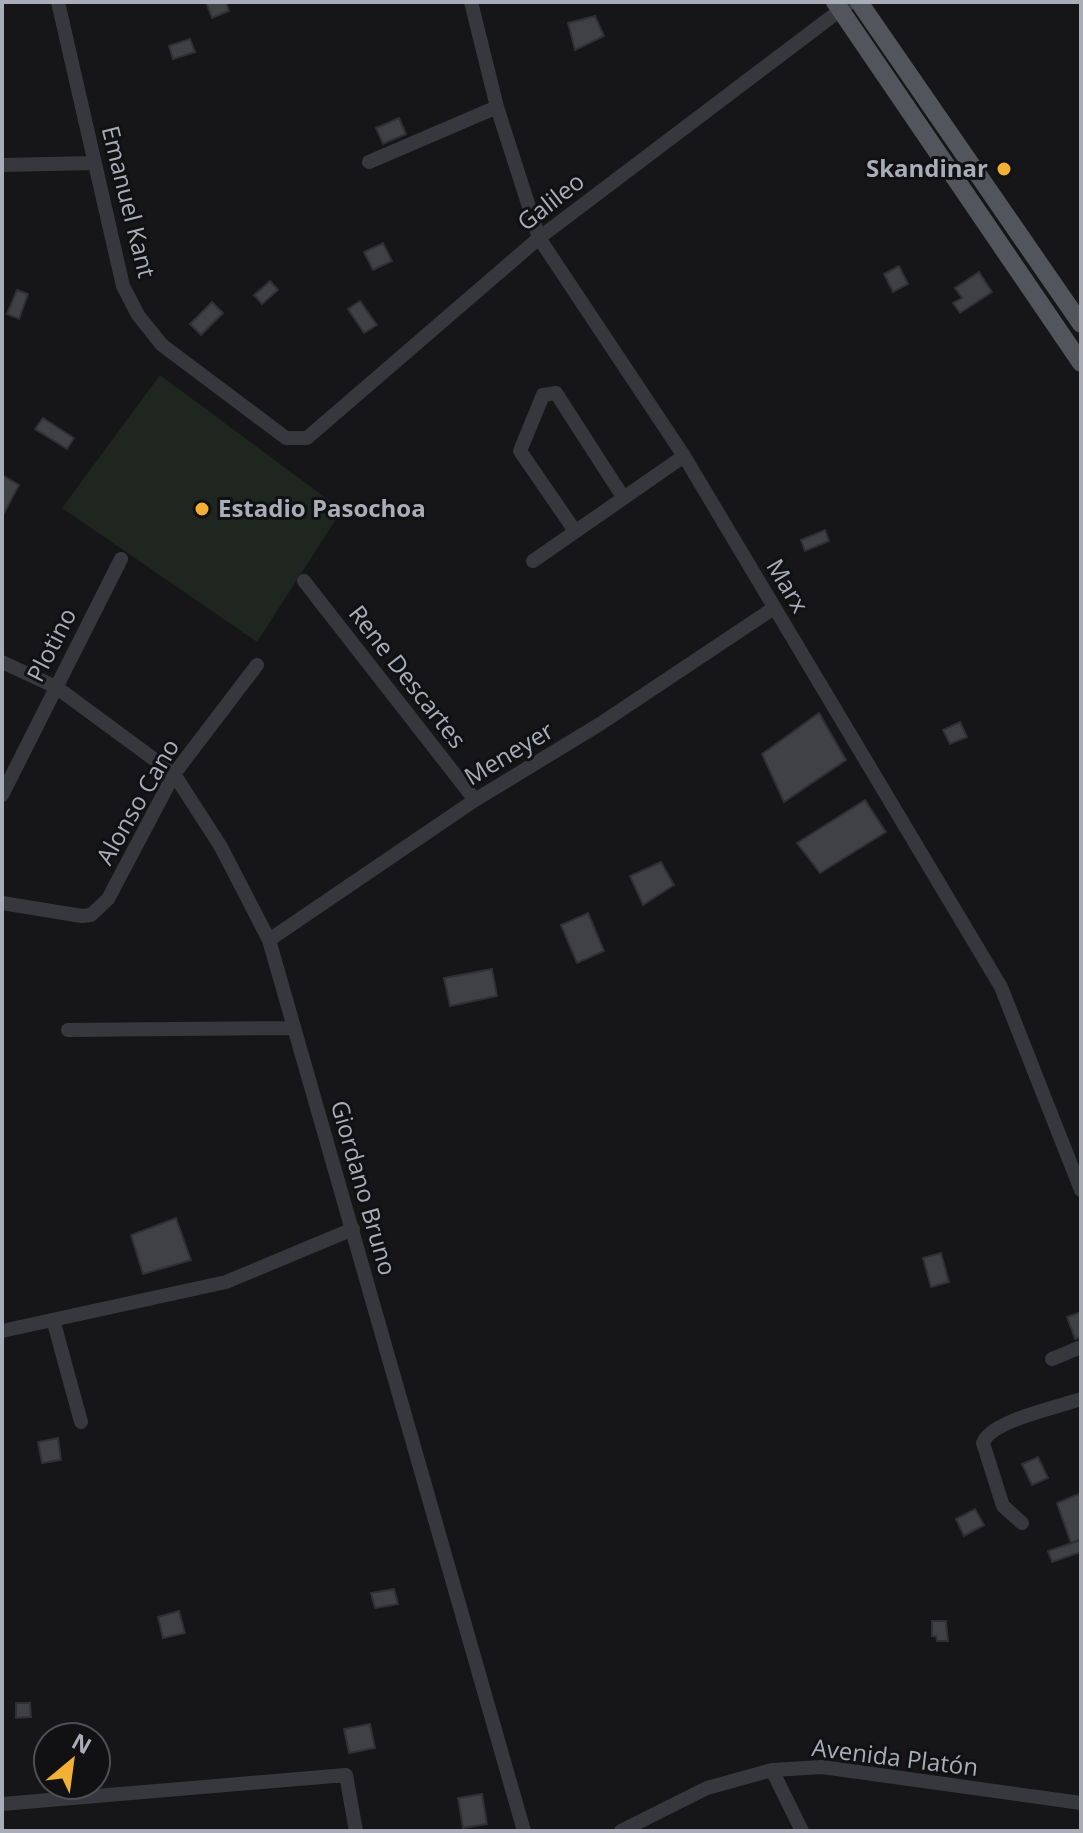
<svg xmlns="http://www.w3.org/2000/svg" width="1083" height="1833" viewBox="0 0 1083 1833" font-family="'Open Sans',sans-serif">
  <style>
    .pitch { fill: #1e261f }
    .building { fill: #404145; stroke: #303034; stroke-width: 2 }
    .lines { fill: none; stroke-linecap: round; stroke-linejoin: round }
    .minor { stroke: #37383d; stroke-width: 14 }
    .major { stroke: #53555c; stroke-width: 18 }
    .poi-dot { fill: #f2b134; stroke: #111113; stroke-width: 3 }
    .labels { text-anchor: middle; stroke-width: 6; stroke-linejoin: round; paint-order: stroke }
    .poi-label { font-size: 24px; font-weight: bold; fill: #a8adb8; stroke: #111113; text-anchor: end }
    .street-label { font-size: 24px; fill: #a8adb8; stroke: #111113 }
  </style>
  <rect width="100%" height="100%" fill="#161618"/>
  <!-- pitch -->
  <path class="pitch" d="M160,375L342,510L257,642L62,508Z"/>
  <!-- building -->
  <path class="building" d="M206,2H226L229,11L212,18Z
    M595,16L604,36L575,50L568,23Z
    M190,39L195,52L173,59L169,46Z
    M399,118L406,134L383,144L376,128Z
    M383,243L392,261L373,270L364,252Z
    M899,266L908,284L893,292L884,274Z
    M979,272L992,292L960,313L953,303L962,298L955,288Z
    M270,281L278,290L262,304L254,295Z
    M17,290L28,294L19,319L7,314Z
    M360,301L377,325L364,333L348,309Z
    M212,302L223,313L201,335L190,324Z
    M43,418L74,438L67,449L35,429Z
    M2,475L19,485L2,517Z
    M825,530L829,541L805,551L801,540Z
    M819,713L846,760L784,802L762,754Z
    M960,722L967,737L950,744L943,730Z
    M865,800L886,832L820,873L797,843Z
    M661,862L674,885L643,905L630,876Z
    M588,913L604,951L577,963L561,925Z
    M492,969L497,996L450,1006L444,978Z
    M176,1218L191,1260L143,1274L131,1235Z
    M941,1253L949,1282L931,1287L923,1258Z
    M1081,1312V1337L1075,1339L1067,1317Z
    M58,1438L61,1460L42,1463L38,1442Z
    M1038,1457L1048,1478L1032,1485L1022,1464Z
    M1081,1493V1539L1071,1543L1057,1503Z
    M975,1509L984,1525L964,1536L956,1519Z
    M1081,1540V1552L1052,1562L1048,1551Z
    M394,1589L398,1604L375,1608L371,1593Z
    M179,1611L185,1633L163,1638L158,1617Z
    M932,1621H946L948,1641H937L936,1636H932Z
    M16,1703H30L31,1717L16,1718Z
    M370,1724L375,1748L349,1753L344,1729Z
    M482,1794L487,1824L463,1828L458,1798Z"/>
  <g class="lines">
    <!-- minor -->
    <path class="minor" d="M58,2L123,286L138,315L162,345L286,438H307L539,238L847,5
      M471,2L497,107L539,238L684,456L1001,987L1081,1190
      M369,162L497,107
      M2,165L95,163
      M575,531L520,451L543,395L556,393L623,497
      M533,561L684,456
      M304,581L475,800
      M2,662L56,687L174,774L221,847L269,940L524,1831
      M2,795L121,559
      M2,903L82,916L91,915L108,899L174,774L257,665
      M269,940L475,800L600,724L774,608
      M68,1030L294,1028
      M54,1323L81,1422
      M2,1331L226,1282L353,1229
      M1052,1359L1081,1347
      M1022,1523L1003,1506L983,1443C990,1421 1058,1407 1081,1399
      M772,1770L802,1831
      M2,1804L346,1775L356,1831
      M621,1831L707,1788L772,1770L822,1767L1081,1803"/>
    <!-- major -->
    <path class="major" d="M835,2L1081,363
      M859,2L1081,324"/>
  </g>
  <!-- markers -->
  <g class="poi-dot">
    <circle cx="1004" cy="169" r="8"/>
    <circle cx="202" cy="509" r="8"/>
  </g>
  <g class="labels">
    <!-- poi labels -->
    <g class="poi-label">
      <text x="988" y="177">Skandinar</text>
      <text x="218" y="517" text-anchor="start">Estadio Pasochoa</text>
    </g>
    <!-- street labels -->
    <g class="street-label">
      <text transform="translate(128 202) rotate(76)" y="8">Emanuel Kant</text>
      <text transform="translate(551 202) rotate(-38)" y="8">Galileo</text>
      <text transform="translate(787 586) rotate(59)" y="8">Marx</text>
      <text transform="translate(52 645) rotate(-63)" y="8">Plotino</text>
      <text transform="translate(407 677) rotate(52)" y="8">Rene Descartes</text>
      <text transform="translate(509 754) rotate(-31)" y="8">Meneyer</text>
      <text transform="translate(138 802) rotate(-60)" y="8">Alonso Cano</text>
      <text transform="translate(363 1188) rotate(74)" y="8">Giordano Bruno</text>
      <text transform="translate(895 1758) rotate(7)" y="8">Avenida Platón</text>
    </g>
  </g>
  <!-- border -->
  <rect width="1083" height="1833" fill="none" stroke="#a8adb8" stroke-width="8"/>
  <!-- north arrow -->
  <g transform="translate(72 1761) rotate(29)"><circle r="38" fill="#111113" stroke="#4d4f55" stroke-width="2"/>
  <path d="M0-6L14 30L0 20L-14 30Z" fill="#f2b134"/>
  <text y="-12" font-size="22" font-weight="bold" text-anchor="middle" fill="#a8adb8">N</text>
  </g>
</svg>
